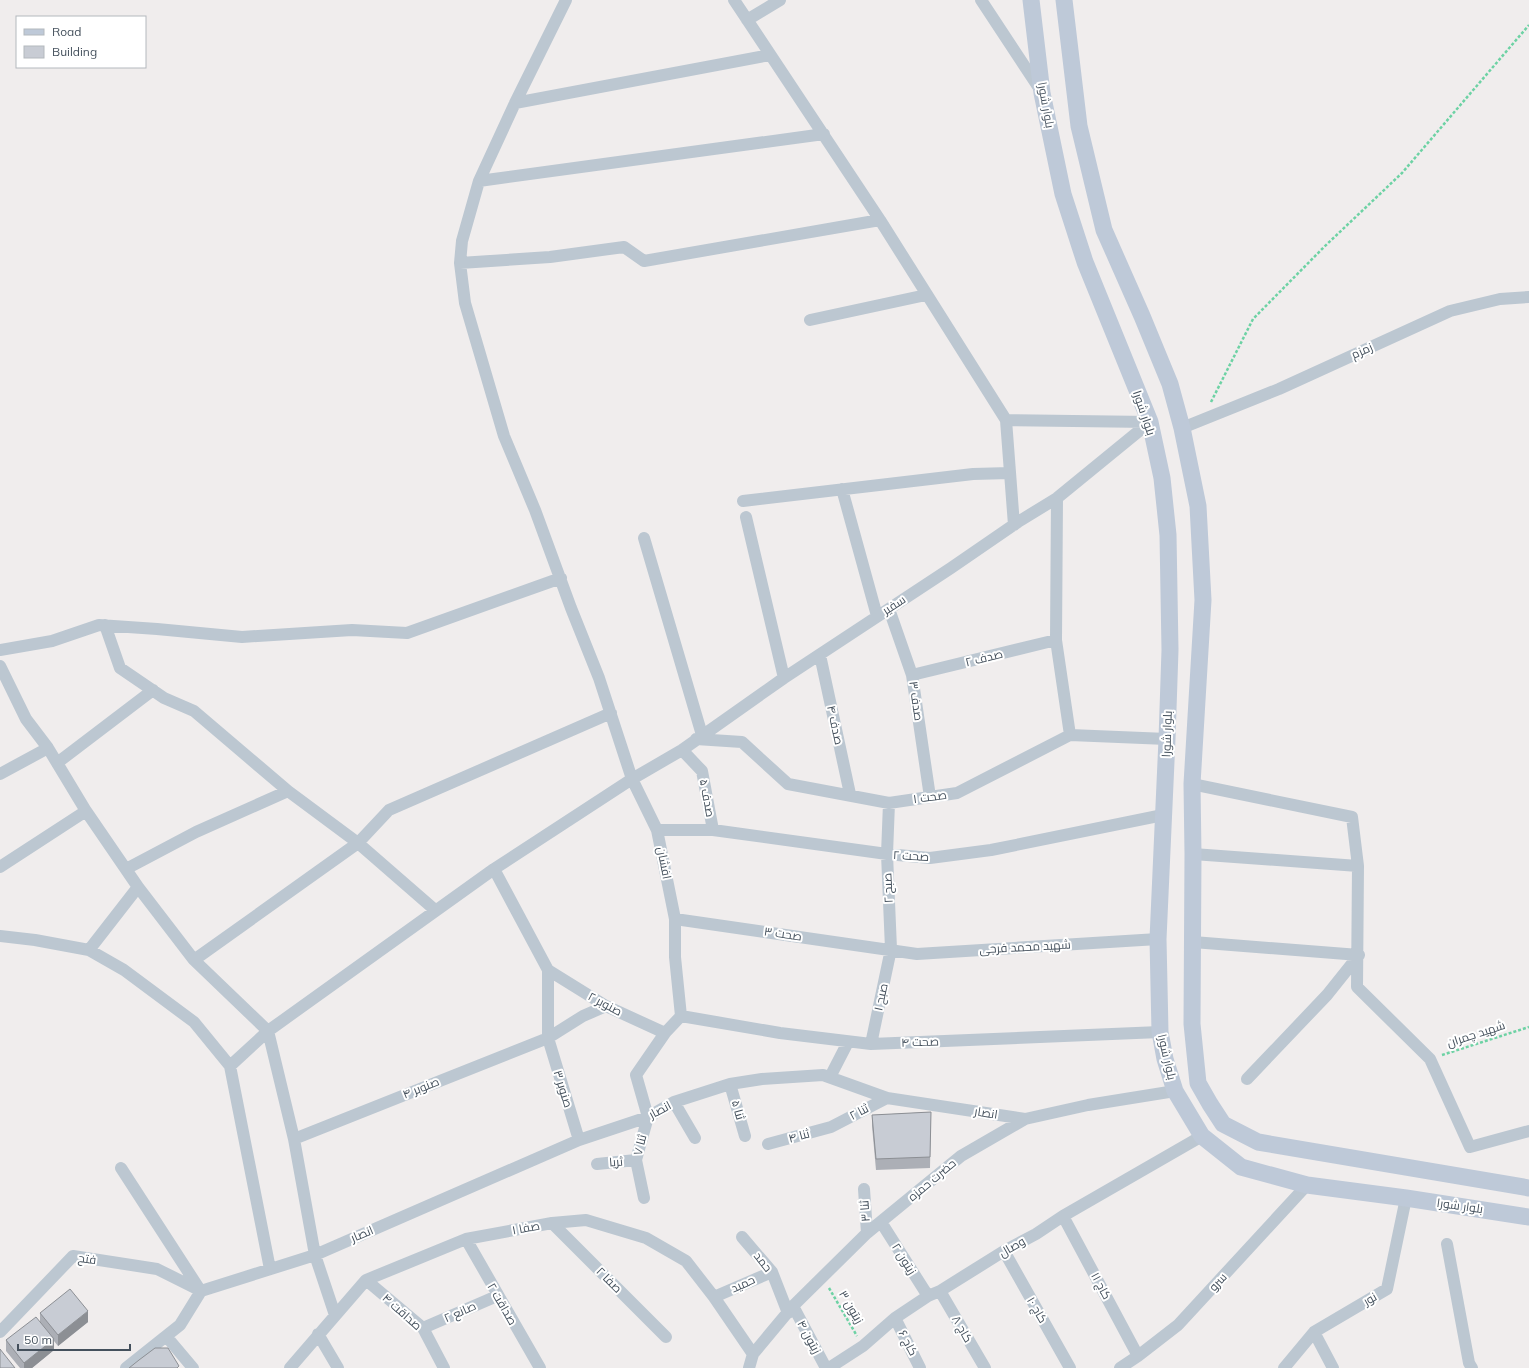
<svg xmlns="http://www.w3.org/2000/svg" width="1529" height="1368" viewBox="0 0 1529 1368" font-family="Mulish,Cairo,sans-serif">
  <style>
    .lines { fill: none; stroke-linecap: round; stroke-linejoin: round }
    .path { stroke: #6dd2a4; stroke-width: 2.5; stroke-dasharray: 3 2; stroke-linecap: butt }
    .minor { stroke: #bcc7d1; stroke-width: 12 }
    .secondary { stroke: #bec9d8; stroke-width: 17 }
    .wall { fill: #acafb6 }
    .shaded-wall { fill: #8c8f94 }
    .building { fill: #c8ccd4; stroke: #8c8f94 }
    .labels { text-anchor: middle; stroke-width: 4; stroke-linejoin: round; paint-order: stroke }
    .street-label { font-size: 12px; fill: #44505c; stroke: #fff }
  </style>
  <rect width="100%" height="100%" fill="#f0eded"/>
  <g class="lines">
    <!-- path -->
    <path class="path" d="M1211,402L1253,319L1324,247L1402,173L1529,25
      M1442,1055L1529,1027
      M829,1288L857,1336"/>
    <!-- minor -->
    <path class="minor" d="M566,0L515,103L479,181L462,241L460,263L465,303L504,436L535,510L571,608L599,678L632,779L657,830L675,919V957L681,1016L665,1033L636,1075L648,1117L636,1160L644,1198
      M734,0L880,220L1006,420L1150,422
      M981,0L1041,91
      M747,20L780,0
      M515,103L770,55
      M479,181L824,134
      M460,263L550,257L624,247L644,261L880,220
      M810,320L926,295
      M1006,420L1014,525
      M1182,428L1279,389L1450,311L1500,299L1529,297
      M842,489L877,616
      M1057,498L1056,640L1070,735
      M743,501L973,474L1010,473
      M746,517L784,678
      M644,538L702,735
      M889,609L912,675L930,797
      M105,625L120,668L164,698L194,711L288,791
      M0,650L52,641L99,625L157,629L242,637L352,630L407,633L561,578
      M820,655L850,794
      M0,666L26,719L48,748L86,811L138,887L194,960L268,1031L230,1066
      M912,675L1056,640
      M696,739L742,742L788,784L889,803L957,793L1070,735L1167,739
      M682,750L702,771L713,830
      M57,763L153,690
      M0,774L48,748
      M1192,784L1352,817L1358,866
      M657,830H713L887,854L930,858L991,850L1163,815
      M1193,854L1358,866L1357,987L1430,1059L1470,1147L1529,1131
      M0,867L86,811
      M126,869L196,832L288,791L358,843L194,960
      M494,869L548,970V1038L579,1140
      M435,910L358,843L389,810L611,713
      M675,919L917,954L1158,939
      M0,936L35,940L89,950L124,970L194,1022L230,1066L270,1269
      M1193,942L1359,955
      M89,950L138,887
      M548,970L606,1006L665,1033
      M681,1016L780,1033L871,1044L1160,1032
      M871,1044L891,949L887,854L889,803
      M830,1077L848,1042
      M1247,1079L1327,995L1359,955
      M730,1084L745,1136
      M674,1102L695,1138
      M294,1139L548,1038L583,1016L606,1006
      M768,1144L831,1127L887,1098
      M597,1164L636,1160
      M121,1168L200,1290
      M864,1189L867,1233
      M1063,1216L1138,1356
      M881,1222L928,1296
      M552,1223L666,1337
      M742,1237L772,1272L788,1313
      M466,1239L540,1368
      M1447,1244L1469,1363L1472,1368
      M1004,1251L1070,1368
      M366,1280L423,1328L444,1368
      M940,1291L985,1368
      M714,1297L772,1272
      M793,1306L826,1368
      M335,1315L315,1255L294,1139L268,1031L494,869L632,779L682,750L784,678L951,568L1018,522L1057,498L1150,422
      M895,1318L920,1368
      M423,1328L497,1296
      M0,1332L73,1256L157,1269L201,1291
      M1314,1332L1333,1368
      M318,1334L338,1368
      M166,1336L193,1368
      M126,1368L180,1325L201,1291L315,1255L579,1140L648,1117L674,1102L730,1084L762,1079L823,1075L887,1098L1025,1119
      M290,1368L366,1280L466,1239L552,1223L586,1220L646,1238L686,1261L714,1297L753,1354
      M749,1368L753,1354L793,1306L867,1233L961,1156L1025,1119L1088,1105L1175,1091
      M829,1368L863,1346L895,1318L928,1296L940,1291L1004,1251L1036,1234L1063,1216L1202,1136
      M1120,1368L1138,1356L1178,1325L1307,1185
      M1284,1368L1314,1332L1387,1289L1406,1198"/>
    <!-- secondary -->
    <path class="secondary" d="M1031,0L1042,93L1063,194L1085,262L1150,422L1162,478L1168,535L1170,650L1167,739L1158,939L1160,1032L1165,1059L1175,1091L1202,1136L1241,1167L1307,1185L1406,1198L1529,1217
      M1064,0L1079,126L1104,230L1142,316L1170,384L1182,428L1198,506L1203,600L1192,784L1193,854L1192,1024L1198,1083L1210,1104L1223,1124L1258,1142L1529,1188"/>
  </g>
  <!-- wall -->
  <path class="wall" d="M931,1112L930,1168L876,1170L872,1126V1115Z
    M40,1313L88,1322L58,1346L54,1341V1350L32,1368H20L6,1351V1340L40,1322Z"/>
  <!-- shaded-wall -->
  <path class="shaded-wall" d="M88,1311V1322L58,1346V1335Z
    M54,1339V1350L32,1368H24V1363Z"/>
  <!-- building -->
  <path class="building" d="M931,1112L930,1157L876,1159L872,1115Z
    M70,1289L88,1311L58,1335L40,1313Z
    M36,1317L54,1339L24,1363L6,1340Z
    M155,1348H168L179,1366L177,1368H129L139,1360Z
    M0,1349L15,1368H0Z"/>
  <g class="labels">
    <!-- street labels -->
    <g class="street-label">
      <text transform="translate(1046 105) rotate(80)" y="4">بلوار شورا</text>
      <text transform="translate(1362 351) rotate(-24)" y="4">زمزم</text>
      <text transform="translate(1144 413) rotate(71)" y="4">بلوار شورا</text>
      <text transform="translate(894 605) rotate(-33)" y="4">سفیر</text>
      <text transform="translate(984 658) rotate(-14)" y="4">صدف ۲</text>
      <text transform="translate(916 701) rotate(82)" y="4">صدف ۳</text>
      <text transform="translate(835 725) rotate(78)" y="4">صدف ۴</text>
      <text transform="translate(1167 734) rotate(-88)" y="4">بلوار شورا</text>
      <text transform="translate(930 797) rotate(-8)" y="4">صحت ۱</text>
      <text transform="translate(707 798) rotate(79)" y="4">صدف ۵</text>
      <text transform="translate(911 856) rotate(3)" y="4">صحت ۲</text>
      <text transform="translate(664 863) rotate(79)" y="4">افشان</text>
      <text transform="translate(888 888) rotate(-93)" y="4">صبح ۲</text>
      <text transform="translate(783 934) rotate(8)" y="4">صحت ۳</text>
      <text transform="translate(1025 947) rotate(-3)" y="4">شهید محمد فرجی</text>
      <text transform="translate(881 997) rotate(-78)" y="4">صبح ۱</text>
      <text transform="translate(605 1004) rotate(28)" y="4">صنوبر ۲</text>
      <text transform="translate(1476 1034) rotate(-18)" y="4">شهید چمران</text>
      <text transform="translate(920 1042) rotate(-2)" y="4">صحت ۴</text>
      <text transform="translate(1167 1057) rotate(77)" y="4">بلوار شورا</text>
      <text transform="translate(421 1088) rotate(-22)" y="4">صنوبر ۴</text>
      <text transform="translate(563 1089) rotate(73)" y="4">صنوبر ۳</text>
      <text transform="translate(660 1110) rotate(-28)" y="4">انصار</text>
      <text transform="translate(738 1110) rotate(74)" y="4">ثنا ۵</text>
      <text transform="translate(859 1112) rotate(-28)" y="4">ثنا ۲</text>
      <text transform="translate(986 1113) rotate(9)" y="4">انصار</text>
      <text transform="translate(799 1136) rotate(-15)" y="4">ثنا ۴</text>
      <text transform="translate(640 1145) rotate(-75)" y="4">ثنا ۷</text>
      <text transform="translate(616 1162) rotate(-5)" y="4">ثریا</text>
      <text transform="translate(932 1180) rotate(-40)" y="4">حضرت حمزه</text>
      <text transform="translate(1460 1206) rotate(8)" y="4">بلوار شورا</text>
      <text transform="translate(865 1211) rotate(-94)" y="4">ثنا ۳</text>
      <text transform="translate(526 1228) rotate(-11)" y="4">صفا ۱</text>
      <text transform="translate(362 1234) rotate(-23)" y="4">انصار</text>
      <text transform="translate(1012 1247) rotate(-30)" y="4">وصال</text>
      <text transform="translate(87 1259) rotate(7)" y="4">فتح</text>
      <text transform="translate(904 1259) rotate(58)" y="4">زیتون ۲</text>
      <text transform="translate(763 1262) rotate(52)" y="4">حمد</text>
      <text transform="translate(609 1280) rotate(45)" y="4">صفا ۲</text>
      <text transform="translate(1218 1282) rotate(-47)" y="4">سرو</text>
      <text transform="translate(743 1284) rotate(-24)" y="4">حمید</text>
      <text transform="translate(1101 1286) rotate(62)" y="4">کاج ۱۱</text>
      <text transform="translate(1370 1299) rotate(-30)" y="4">نور</text>
      <text transform="translate(502 1304) rotate(60)" y="4">صداقت ۲</text>
      <text transform="translate(851 1307) rotate(60)" y="4">زیتون ۳</text>
      <text transform="translate(1037 1310) rotate(60)" y="4">کاج ۱۰</text>
      <text transform="translate(402 1312) rotate(42)" y="4">صداقت ۴</text>
      <text transform="translate(460 1312) rotate(-24)" y="4">صانع ۲</text>
      <text transform="translate(962 1329) rotate(60)" y="4">کاج ۸</text>
      <text transform="translate(809 1337) rotate(62)" y="4">زیتون ۴</text>
      <text transform="translate(908 1343) rotate(63)" y="4">کاج ۶</text>
    </g>
  </g>
  <!-- legend -->
  <rect x="16" y="16" width="130" height="52" fill="#ffffff" stroke="#b4b9be"/>
  <rect x="24" y="29" width="20" height="6" fill="#bec9d8" stroke="#b4b9be"/>
  <text x="52" y="36" font-size="12" fill="#44505c">Road</text>
  <rect x="24" y="46" width="20" height="12" fill="#c8ccd4" stroke="#b4b9be"/>
  <text x="52" y="56" font-size="12" fill="#44505c">Building</text>
  <!-- scale -->
  <path d="M18 1344v6h112v-6" fill="none" stroke="#44505c" stroke-width="2"/>
  <text x="24" y="1344" font-size="12" fill="#44505c" stroke="#ffffff" stroke-width="3" paint-order="stroke">50 m</text>
</svg>
